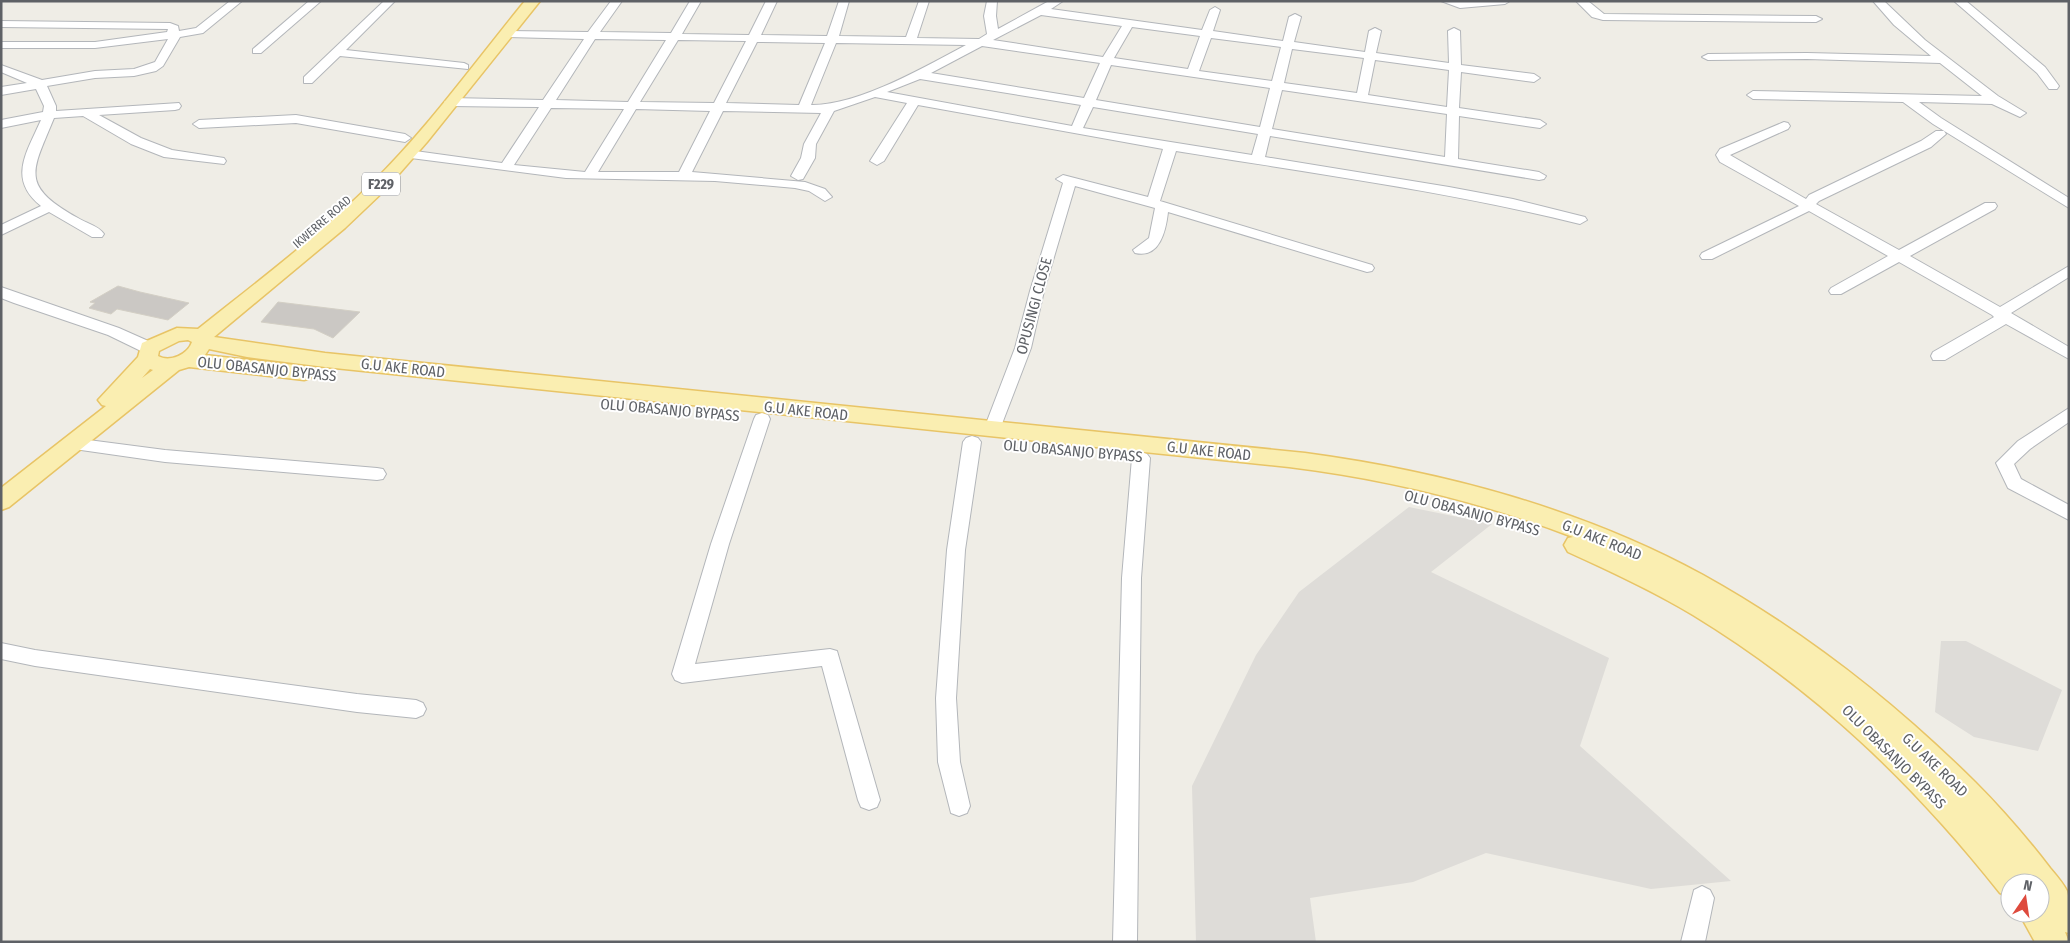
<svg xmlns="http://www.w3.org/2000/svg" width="2070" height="943" viewBox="0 0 2070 943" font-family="'Fira Sans Condensed',sans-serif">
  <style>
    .industrial { fill: #dedcd8 }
    .building { fill: #cbc8c4; stroke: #d3cfc5 }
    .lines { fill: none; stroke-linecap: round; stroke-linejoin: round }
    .minor-casing { stroke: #b3b6ba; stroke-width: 2 }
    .major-casing { stroke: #e8c466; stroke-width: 3 }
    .minor { fill: #fff; fill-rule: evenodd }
    .major { fill: #faeeb1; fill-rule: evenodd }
    .labels { text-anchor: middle; stroke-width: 4; stroke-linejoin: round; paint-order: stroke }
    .far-street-label { font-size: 12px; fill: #5e6166; stroke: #fff }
    .shield { fill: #fff; stroke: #8e9094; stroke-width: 1 }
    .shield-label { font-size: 14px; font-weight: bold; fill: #5e6166 }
    .street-label { font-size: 15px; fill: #5e6166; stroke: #fff }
  </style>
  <rect width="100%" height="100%" fill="#efede6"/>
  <!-- industrial -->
  <path class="industrial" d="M1409,507L1492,524L1431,572L1609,658L1580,746L1731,881L1651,889L1486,853L1413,882L1310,898L1316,942H1196L1192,786L1256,655L1299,592Z
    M1941,641H1966L2062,690L2038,751L1974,737L1935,712Z"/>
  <!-- building -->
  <path class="building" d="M118,286L140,292L189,303L168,320L117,309L111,314L89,308L95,303L90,302Z
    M278,302L360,312L333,338L314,329L261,322Z"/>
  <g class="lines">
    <!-- minor casing -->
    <g class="minor-casing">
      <path id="minor" d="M230,1H242L203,33L180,37L163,66L156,71L134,76L95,78L47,86L56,106V111L179,103L181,106L179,109L175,110L99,115L141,138L172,150L224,158L226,161L224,164L164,157L131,144L83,116L54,118C32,172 19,185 78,218C86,223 99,226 104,234L102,237H92L49,212L1,235V225L41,206C7,179 27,152 41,120L1,128V120L43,112L44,106L36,89L1,95V87L27,83L1,72V65L42,80L95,71L134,69L155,62L168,39L95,48H1V42H95L167,32L168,29L1,27V21L170,23L178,26L179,31L196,28Z
        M309,1H321L261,53H253V49Z
        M384,1H395L346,50L464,63L468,65V69L340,56L312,83H304V77Z
        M611,1H622L600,32L671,33L690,1H701L682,34L749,35L766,1H777L761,35L827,36L839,1H849L839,36L906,37L919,1H929L917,38L979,39L987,34L984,16L987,1H997L996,16L998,29L1049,1H1063L1051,9L1202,30L1210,10L1215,7L1220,10L1213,31L1283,41L1289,17L1295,14L1301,17L1294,42L1365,52L1369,31L1375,28L1381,31L1376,53L1449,63L1448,31L1454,28L1460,31L1461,65L1534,74L1540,78L1534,82L1461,72L1459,108L1540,120L1546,124L1540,128L1459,116L1458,159L1539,172L1546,176L1544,179L1539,180L1270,136L1265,157L1449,187L1513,199L1585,217L1587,220L1580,224C1447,191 1311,173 1176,151L1160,201L1372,265L1374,268L1372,271L1367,272L1168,212C1166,230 1160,259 1135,253L1133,250L1149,238L1155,208L1075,186L1044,291L1031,348L1000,429L998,433H986L984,429L1015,348L1030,291L1063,183L1056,179L1063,175L1148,197L1163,149L918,105L884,161L877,165L870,161L907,103L875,97L834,111L816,144L815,158L803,179L798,180L791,176L801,158L804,144L821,113L723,111L692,172L805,182L825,189L832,197L825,201L809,191L795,188L715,181L566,178L403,157L402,154L408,150L502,163L539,107L450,106L444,102L450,98L543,100L584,39L508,37L502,34L508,31L588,32ZM1041,15L1122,26L1103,57L993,40ZM1132,27L1200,36L1188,69L1114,58ZM1211,38L1281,47L1272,81L1199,71ZM595,39L666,40L628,102L556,100ZM678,40L746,41L714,103L640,102ZM757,42L825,43L799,105L726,103ZM836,43L966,45C925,67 857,106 811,105ZM982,46L1100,63L1084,98L931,73ZM1292,49L1364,58L1357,93L1284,83ZM1375,60L1449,70L1447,107L1368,95ZM1111,65L1270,88L1260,127L1096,100ZM920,79L1081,105L1072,126L887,92ZM1282,90L1447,114L1445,157L1272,129ZM1093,107L1258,134L1252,155L1083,128ZM551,108L624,109L585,172L514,165ZM636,109L710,111L679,172H598Z
        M1441,1H1510L1505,4L1460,8Z
        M1576,1H1588L1604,14L1816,16L1822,19L1816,22L1603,20L1592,17Z
        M1873,1H1884L1925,40L1998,96L2026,113L2020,117L1992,104L1919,102L1941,118L2069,198V208L1933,124L1903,102L1753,99L1747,95L1753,91L1982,96L1940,63L1807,59L1708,60L1702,57L1708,54L1807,53L1931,56L1894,25Z
        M1954,1H1966L2045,67L2059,86L2057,89H2049L2037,73Z
        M296,115L405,134L411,138L405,142L296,123L199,128L193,124L199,120Z
        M1784,122L1788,123L1790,126L1788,129L1730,155L1806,199L1809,195L1921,141L1936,131H1944L1946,134L1931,147L1819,201L1816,204L1899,250L1985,203H1995L1997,206L1995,209L1910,256L2000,307L2069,266V277L2011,313L2069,347V359L2006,324L1945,360H1933L1931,356L1933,352L1994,317L1992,315L1899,262L1841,294H1831L1829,291L1831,288L1888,256L1809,211L1712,259H1702L1700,256L1702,253L1799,206L1720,162L1716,155L1720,149Z
        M1,287L119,328L155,344L157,348L155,352H143L108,335L14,303L1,298Z
        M2069,408V422L2030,449L2014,464L2021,479L2069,505V520L2008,488L1996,463L2018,441Z
        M762,413L768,415L770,419L729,544L695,664L830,649L837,651L880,800L877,807L869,810L861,807L858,800L822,666L682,683L675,680L672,674L711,544L754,419L756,415Z
        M972,436L978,438L981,442L965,550L956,698L960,762L970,806L967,813L959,816L951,813L938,762L936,698L947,550L963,442L966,438Z
        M73,438L165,450L377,468L383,469L386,474L383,479L377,480L165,462L67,448L64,444L67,440Z
        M1141,452L1147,454L1150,458L1141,578L1137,942H1113L1122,578L1132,458L1135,454Z
        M1,643L35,650L357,694L416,700L423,703L426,709L423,715L416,718L357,712L35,666L1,659Z
        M1702,886L1710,890L1714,898L1705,942H1681L1694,890Z"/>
    </g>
    <!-- major casing -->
    <g class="major-casing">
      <path id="major" d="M525,1H540L427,142L385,190L345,228L214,337L325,353L1305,453C1441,471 1582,509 1703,575C1804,631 1894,702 1975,782C2002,809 2027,838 2050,868C2056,875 2063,883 2067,891C2070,901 2069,922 2069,933L2065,932L2069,942H2035L2019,913H2040V883H2010V897L2000,893C1911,781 1816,690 1693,615C1653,591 1610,571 1568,552L1564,545L1568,538L1573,537C1482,502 1386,479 1289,467L325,367L247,357L209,349L205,355L304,366L311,368L314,373L311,378L304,380L189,367L179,370L9,507L1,510V488L106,406L102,405L98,400L138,357L142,343L177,328L198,329C257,282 318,236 372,183C428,128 475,62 525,1ZM188,340L192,342C188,354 170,363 158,356L159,351L179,341ZM150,369L153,370L142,378Z"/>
    </g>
    <!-- minor -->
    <use href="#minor" class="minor"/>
    <!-- major -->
    <use href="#major" class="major"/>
  </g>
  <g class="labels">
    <!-- far-street labels -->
    <g class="far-street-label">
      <text transform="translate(322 222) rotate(-41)" y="4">IKWERRE ROAD</text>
    </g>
    <!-- shield labels -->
    <rect class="shield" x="362" y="172.5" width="38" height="23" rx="4"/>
    <g class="shield-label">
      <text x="381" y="189">F229</text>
    </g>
    <!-- street labels -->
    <g class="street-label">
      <text transform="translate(1034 306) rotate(-75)" y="5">OPUSINGI CLOSE</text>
      <text transform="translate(403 368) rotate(6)" y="5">G.U AKE ROAD</text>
      <text transform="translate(267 369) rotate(6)" y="5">OLU OBASANJO BYPASS</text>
      <text transform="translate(670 410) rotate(5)" y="5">OLU OBASANJO BYPASS</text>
      <text transform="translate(806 411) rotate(6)" y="5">G.U AKE ROAD</text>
      <text transform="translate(1073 451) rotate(5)" y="5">OLU OBASANJO BYPASS</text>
      <text transform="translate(1209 451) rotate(6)" y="5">G.U AKE ROAD</text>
      <text transform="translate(1472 513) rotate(15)" y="5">OLU OBASANJO BYPASS</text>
      <text transform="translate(1602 540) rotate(22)" y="5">G.U AKE ROAD</text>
      <text transform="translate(1894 757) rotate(45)" y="5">OLU OBASANJO BYPASS</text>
      <text transform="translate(1935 765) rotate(44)" y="5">G.U AKE ROAD</text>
    </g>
  </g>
  <!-- border -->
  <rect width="2070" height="943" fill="none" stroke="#5e6166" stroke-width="5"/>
  <!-- north arrow -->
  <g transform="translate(2025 898) rotate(13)"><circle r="24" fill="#ffffff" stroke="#bfc0c2"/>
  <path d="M0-4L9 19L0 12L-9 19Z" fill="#de4a3d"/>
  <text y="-8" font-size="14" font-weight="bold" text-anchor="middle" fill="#5e6166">N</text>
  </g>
</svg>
